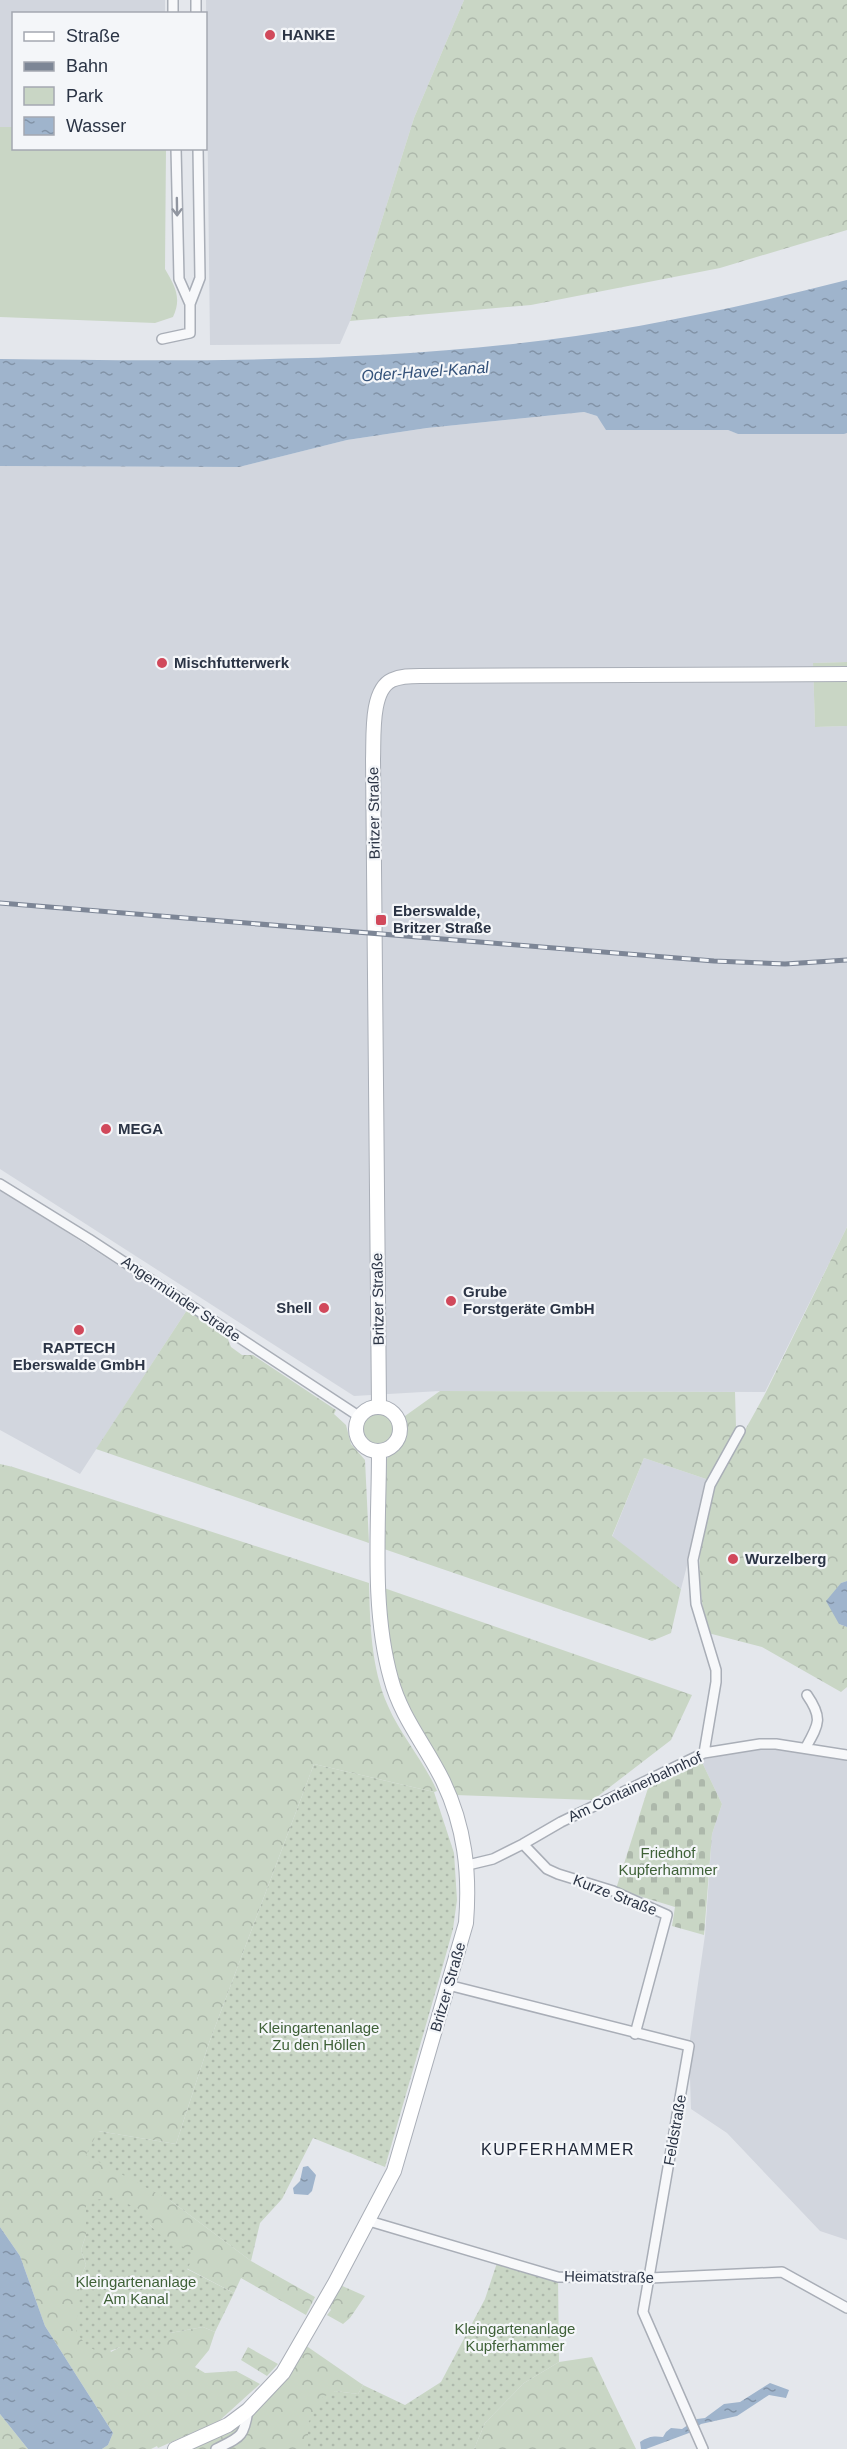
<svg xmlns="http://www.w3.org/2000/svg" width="847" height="2449" viewBox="0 0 847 2449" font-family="Helvetica,sans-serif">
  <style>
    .built { fill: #d2d6de }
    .green { fill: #c9d6c5 }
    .forest { fill: url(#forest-crowns) }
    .cemetery { fill: url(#cemetery-stones) }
    .garden { fill: url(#garden-dots) }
    .water { fill: url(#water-ripples) }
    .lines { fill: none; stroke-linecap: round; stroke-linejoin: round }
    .minor-casing { stroke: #a9aeb7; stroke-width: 12 }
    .secondary-casing { stroke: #a9aeb7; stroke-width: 16 }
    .minor { stroke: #f7f8fa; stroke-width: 9 }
    .secondary { stroke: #fff; stroke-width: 14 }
    .rail-casing { stroke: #7d8696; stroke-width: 5 }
    .rail { stroke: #f4f6f9; stroke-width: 3; stroke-dasharray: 9; stroke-linecap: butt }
    .oneway { stroke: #9196a0 }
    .poi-dot { fill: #d1495b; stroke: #f4f6f9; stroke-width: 2 }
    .labels { text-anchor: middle; stroke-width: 4.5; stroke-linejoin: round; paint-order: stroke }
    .poi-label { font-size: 15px; font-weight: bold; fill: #2b3445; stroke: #f4f6f9; text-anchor: start }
    .street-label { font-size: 15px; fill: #2b3445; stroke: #f4f6f9 }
    .park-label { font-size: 15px; fill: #3f6138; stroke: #f4f6f9 }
    .water-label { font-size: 16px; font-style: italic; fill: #34527a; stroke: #f4f6f9 }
    .neighbourhood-label { font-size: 16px; letter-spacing: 1.5px; fill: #1d2536; stroke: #f4f6f9 }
  </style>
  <defs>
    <pattern id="forest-crowns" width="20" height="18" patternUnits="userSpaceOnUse" patternTransform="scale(1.5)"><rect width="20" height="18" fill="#c9d6c5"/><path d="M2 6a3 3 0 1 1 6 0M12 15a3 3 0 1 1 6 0" fill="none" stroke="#adb8ab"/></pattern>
    <pattern id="cemetery-stones" width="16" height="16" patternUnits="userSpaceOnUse" patternTransform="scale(1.5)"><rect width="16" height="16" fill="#c9d6c5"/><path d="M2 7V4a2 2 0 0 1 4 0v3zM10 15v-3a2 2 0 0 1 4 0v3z" fill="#adb8ab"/></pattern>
    <pattern id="garden-dots" width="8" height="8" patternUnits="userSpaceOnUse" patternTransform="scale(1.5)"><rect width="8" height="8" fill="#c9d6c5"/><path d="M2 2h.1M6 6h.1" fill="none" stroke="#adb8ab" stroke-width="1.8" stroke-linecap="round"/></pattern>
    <pattern id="water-ripples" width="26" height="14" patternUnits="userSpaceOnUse" patternTransform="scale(1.5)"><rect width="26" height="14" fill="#9fb4cc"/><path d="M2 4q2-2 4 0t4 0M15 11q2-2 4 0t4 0" fill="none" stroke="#8293a7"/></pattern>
  </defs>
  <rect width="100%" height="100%" fill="#e4e7ec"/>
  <!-- built -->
  <path class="built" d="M0,0H165V13L14,14L13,127H0Z
    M206,0H464L414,118L350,321L340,344L210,345Z
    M584,412L597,416L607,430H728L739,434L847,433V662L813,663L815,727L847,726V1227L765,1392L440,1391L354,1396L0,1169V466L239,467L347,440L427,428Z
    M0,1189L187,1310L80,1474L0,1430Z
    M644,1458L709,1480L681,1589L612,1537Z
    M770,1746L847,1757V2240L820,2231L727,2133L691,2109L689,2046L705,1935L712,1834L722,1804L701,1760Z"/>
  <!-- green -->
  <path class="green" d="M0,127H13L14,148L166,149L165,269C175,286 182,298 173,317L155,323L0,317Z
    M847,662V726L815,727L813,663Z
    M363 1429a15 15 0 1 1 30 0a15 15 0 1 1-30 0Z"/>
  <!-- forest -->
  <path class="forest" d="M464,0H847V230L720,268L531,305L350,321L414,118Z
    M847,1227V1581L841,1583L839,1624L847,1627V1687L841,1692L762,1647L708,1633C696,1584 695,1532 716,1485C730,1453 750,1423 766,1392C793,1337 820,1282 847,1227Z
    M187,1310L227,1337L231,1347L242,1355H253L336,1410L334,1414L346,1425L351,1444L365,1460L369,1543L96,1449Z
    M440,1391L735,1392L736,1427L709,1480L644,1458L612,1536L681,1589L671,1633L652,1641L384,1549L386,1460L402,1438L405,1416Z
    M0,1464L13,1467L369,1583C370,1623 371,1668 388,1706C401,1736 424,1761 437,1791L434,1792L314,1764L209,2043L176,2144L98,2131L171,2201L251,2261L315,2297L306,2315L241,2278L234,2293L186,2268L146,2220L86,2202V2235L81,2250L86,2265L80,2278L111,2352L120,2347L139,2349L170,2333L203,2327L215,2332L209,2350L195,2367L205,2373L236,2371L260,2384L219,2421L158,2448L157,2446L151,2449H102L108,2445L113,2433L45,2326L20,2256L0,2227Z
    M384,1588L692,1695L671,1740L593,1800L455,1795L402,1699L387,1646Z
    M340,2285L365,2296L350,2318L343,2324L327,2315L331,2310L328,2304Z
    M305,2345L363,2385L358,2394L335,2391L308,2423V2449H189C225,2429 262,2412 287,2378C294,2368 299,2356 305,2345Z
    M248,2347L278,2364L267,2376L241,2360Z
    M592,2357L636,2449H474L485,2423L524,2383L559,2362Z
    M0,2414L28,2449H0Z"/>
  <!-- cemetery -->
  <path class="cemetery" d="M701,1760L722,1804L712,1834L704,1935L672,1926L675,1907L616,1889L649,1785Z"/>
  <!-- garden -->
  <path class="garden" d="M314,1764L434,1792L454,1853L457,1900L453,1929L438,1983L385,2167L313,2138L282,2199L260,2223L251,2261L171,2201L86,2155L98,2131L176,2144L209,2043Z
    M112,2197L146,2212C146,2233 175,2242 191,2251L192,2260L187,2269L234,2293L215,2332L203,2327L170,2333L165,2346L153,2353L139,2349L132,2355L120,2347C100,2357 87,2350 76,2331L80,2278L86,2265L81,2250L86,2235V2202Z
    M498,2260L558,2277L559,2362L524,2383L485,2423L474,2449H308V2423L323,2397L335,2391L358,2394L363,2385L405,2405L441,2382L485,2299Z"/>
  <!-- water -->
  <path class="water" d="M847,280V433L844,434H738L728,430H606L597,416L584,412L427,428L347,440L239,467L0,466V359C170,361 343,363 513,344C625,332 738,308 847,280Z
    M847,1581V1627L839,1624L826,1601L841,1583Z
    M308,2166L316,2175L312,2191L308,2195L294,2194L293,2188L300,2181L303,2167Z
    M0,2227L20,2256L45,2326L113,2433L108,2445L102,2449H28L0,2414Z
    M770,2383L789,2390L786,2398L769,2395L737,2416L701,2424L689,2433L646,2449H641L640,2442C649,2436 654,2436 663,2437L666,2432L671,2428L682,2429L697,2419L705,2418L724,2404L740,2402Z"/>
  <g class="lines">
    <!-- minor casing -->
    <g class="minor-casing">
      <path id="minor" d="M173,0V14
        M196,0V14
        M176,148L179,279L190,304
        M162,339L190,333V304L200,278L198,148
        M0,1184L89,1239L360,1417
        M806,1747C819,1724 823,1718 807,1695
        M704,1753L716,1682V1670L696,1604L693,1560L710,1485L740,1431
        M523,1844L547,1869L558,1874L613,1891L667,1915L635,2034
        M468,1865L493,1859L523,1844L561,1822L704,1753L760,1744H776L847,1755
        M448,1985L689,2046L643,2312L703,2449
        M369,2221L558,2277L650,2278L782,2272L847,2308
        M216,2449C240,2437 244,2438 248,2410"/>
    </g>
    <!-- secondary casing -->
    <g class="secondary-casing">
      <path id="secondary" d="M356 1429a22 22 0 1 1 44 0a22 22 0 1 1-44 0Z
        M379,1407L373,759C374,738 370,690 392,680C401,676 410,676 420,676L847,674
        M175,2449L228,2425L248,2410L283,2373L335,2283L394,2171L466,1923C470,1873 465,1827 443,1781C426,1746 401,1717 391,1679C371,1608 379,1525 379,1452"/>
    </g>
    <!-- minor -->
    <use href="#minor" class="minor"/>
    <!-- secondary -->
    <use href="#secondary" class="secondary"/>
    <!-- rail casing -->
    <g class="rail-casing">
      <path id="rail" d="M0,903L714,961L785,964L847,960"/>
    </g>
    <!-- rail -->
    <use href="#rail" class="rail"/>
  </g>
  <!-- one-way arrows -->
  <defs><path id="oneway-shaft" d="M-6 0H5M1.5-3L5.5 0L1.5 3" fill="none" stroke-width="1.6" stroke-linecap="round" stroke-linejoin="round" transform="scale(1.5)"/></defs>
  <use class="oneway" href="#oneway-shaft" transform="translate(177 207) rotate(89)"/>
  <!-- markers -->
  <g class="poi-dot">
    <circle cx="270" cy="35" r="6"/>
    <circle cx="162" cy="663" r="6"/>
    <rect x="375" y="914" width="12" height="12" rx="3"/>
    <circle cx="106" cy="1129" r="6"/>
    <circle cx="451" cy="1301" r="6"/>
    <circle cx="324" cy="1308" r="6"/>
    <circle cx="79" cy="1330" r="6"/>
    <circle cx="733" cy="1559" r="6"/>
  </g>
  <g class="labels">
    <!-- poi labels -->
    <g class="poi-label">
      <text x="282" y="40">HANKE</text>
      <text x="174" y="668">Mischfutterwerk</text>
      <text x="393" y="916">Eberswalde,<tspan x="393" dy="17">Britzer Straße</tspan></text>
      <text x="118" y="1134">MEGA</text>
      <text x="463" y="1297">Grube<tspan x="463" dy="17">Forstgeräte GmbH</tspan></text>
      <text x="312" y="1313" text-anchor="end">Shell</text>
      <text x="79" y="1353" text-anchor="middle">RAPTECH<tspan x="79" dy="17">Eberswalde GmbH</tspan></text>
      <text x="745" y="1564">Wurzelberg</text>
    </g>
    <!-- street labels -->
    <g class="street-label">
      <text transform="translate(374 813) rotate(-91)" y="5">Britzer Straße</text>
      <text transform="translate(181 1299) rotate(34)" y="5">Angermünder Straße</text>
      <text transform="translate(378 1299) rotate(-91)" y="5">Britzer Straße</text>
      <text transform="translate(635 1787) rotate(-25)" y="5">Am Containerbahnhof</text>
      <text transform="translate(615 1895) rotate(21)" y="5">Kurze Straße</text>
      <text transform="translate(448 1987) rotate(-74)" y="5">Britzer Straße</text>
      <text transform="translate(675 2130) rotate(-80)" y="5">Feldstraße</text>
      <text transform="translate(609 2277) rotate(1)" y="5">Heimatstraße</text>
    </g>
    <!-- park labels -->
    <g class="park-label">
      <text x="668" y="1858">Friedhof<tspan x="668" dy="17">Kupferhammer</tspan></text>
      <text x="319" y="2033">Kleingartenanlage<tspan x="319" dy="17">Zu den Höllen</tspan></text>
      <text x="136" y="2287">Kleingartenanlage<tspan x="136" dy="17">Am Kanal</tspan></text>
      <text x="515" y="2334">Kleingartenanlage<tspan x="515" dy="17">Kupferhammer</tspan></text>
    </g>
    <!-- water labels -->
    <g class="water-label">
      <text transform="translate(425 371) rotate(-4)" y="6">Oder-Havel-Kanal</text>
    </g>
    <!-- neighbourhood labels -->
    <g class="neighbourhood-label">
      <text x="558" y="2155">KUPFERHAMMER</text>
    </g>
  </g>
  <!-- legend -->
  <rect x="12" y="12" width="195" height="138" fill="#f4f6f9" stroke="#a4a8b1" stroke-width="1.5"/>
  <rect x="24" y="32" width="30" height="9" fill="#ffffff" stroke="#a4a8b1" stroke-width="1.5"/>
  <text x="66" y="42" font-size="18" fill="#2b3445">Straße</text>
  <rect x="24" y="62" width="30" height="9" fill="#7d8696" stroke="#a4a8b1" stroke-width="1.5"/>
  <text x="66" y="72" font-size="18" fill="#2b3445">Bahn</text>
  <rect x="24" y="87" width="30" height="18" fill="#c9d6c5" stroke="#a4a8b1" stroke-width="1.5"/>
  <text x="66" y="102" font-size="18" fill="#2b3445">Park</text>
  <rect x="24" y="117" width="30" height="18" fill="url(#water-ripples)" stroke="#a4a8b1" stroke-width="1.5"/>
  <text x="66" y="132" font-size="18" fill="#2b3445">Wasser</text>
</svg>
